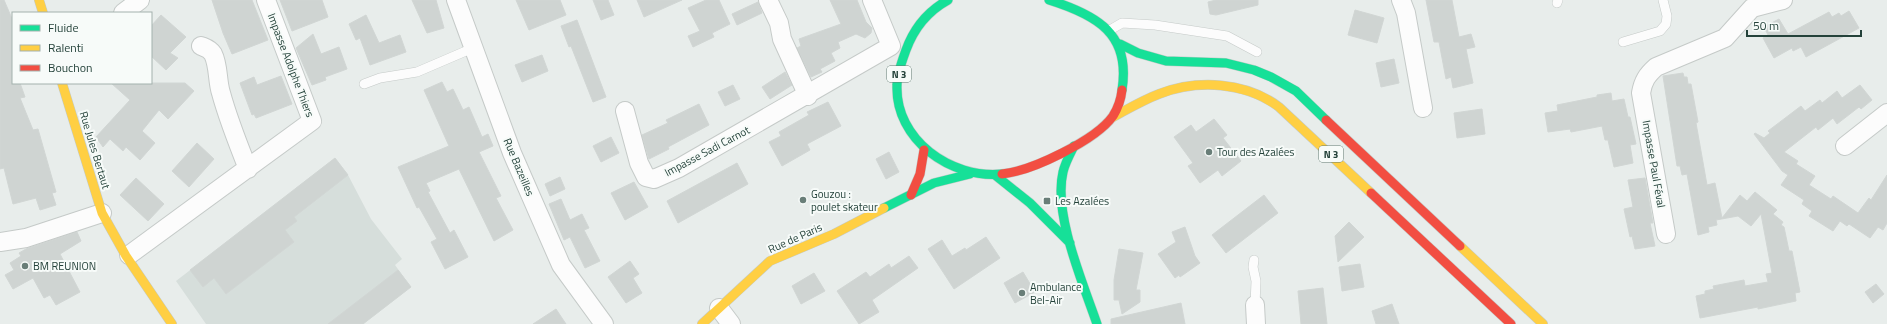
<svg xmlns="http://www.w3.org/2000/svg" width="1887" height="324" viewBox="0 0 1887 324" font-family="'Titillium Web',sans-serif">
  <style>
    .built { fill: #d6dedb }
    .building { fill: #cfd4d2; stroke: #d1d6d4 }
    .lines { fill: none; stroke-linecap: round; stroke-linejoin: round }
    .lane-casing { stroke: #c5cac8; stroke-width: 10 }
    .street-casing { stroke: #c5cac8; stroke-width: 20 }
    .fast-casing { stroke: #c3cbc8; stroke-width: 10 }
    .slow-casing { stroke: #c3cbc8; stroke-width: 10 }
    .jam-casing { stroke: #c3cbc8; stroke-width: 10 }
    .lane { stroke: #fcfcfc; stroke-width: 9 }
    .street { stroke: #fcfcfc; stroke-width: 18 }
    .fast { stroke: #16e098; stroke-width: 9 }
    .slow { stroke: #ffcf43; stroke-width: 9 }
    .jam { stroke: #f24e42; stroke-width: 9 }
    .poi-dot { fill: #697e78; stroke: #f7fbf9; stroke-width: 1.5 }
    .labels { text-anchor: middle; stroke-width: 4; stroke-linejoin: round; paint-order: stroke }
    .shield { fill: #f7fbf9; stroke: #637a73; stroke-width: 1 }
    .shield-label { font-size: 10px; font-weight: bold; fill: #24423a }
    .street-label { font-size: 11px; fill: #24423a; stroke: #f7fbf9 }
    .poi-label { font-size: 11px; fill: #24423a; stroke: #f7fbf9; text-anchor: start }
  </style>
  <rect width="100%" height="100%" fill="#e8edeb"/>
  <!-- built -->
  <path class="built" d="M335,158L348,175L371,219L402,259L395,265L411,287L363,324H206L176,281L289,194L290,195L296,188Z"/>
  <!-- building -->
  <path class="building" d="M0,0H4L13,21V83H20L25,97L20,98L33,130L38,129L56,192L52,193L56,205L40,210L36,198L13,204L4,168L0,169Z
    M212,0H252L268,40L232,54L223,33Z
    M280,0H322L328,17L292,31Z
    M412,0H436L444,28L427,33Z
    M516,0H560L566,15L529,30Z
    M593,0H608L614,15L601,20Z
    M637,0H682L644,17Z
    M706,0H719L730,24L712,33L714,37L693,47L688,36L700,31L688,8Z
    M830,0H857L866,22L872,28L871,33L865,38L856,34L838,42L840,48L831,53L835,61L820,69L822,72L811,77L797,48L801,46L799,39L841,24Z
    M1216,0H1258V5L1216,15L1210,14L1208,2Z
    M1426,0H1452L1459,37L1471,34L1475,47L1466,49L1473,83L1453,88L1451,77L1446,79L1439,42H1434Z
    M758,2L762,13L737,25L732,14Z
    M1355,10L1384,18L1377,43L1348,35Z
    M1849,11L1859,28L1806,57L1801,47L1793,51L1792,48L1774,58L1763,38L1768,35L1764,27L1779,19L1788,34L1829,12L1832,17L1839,13L1841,16Z
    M161,15L186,37L170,53L178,58L166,70L151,56V26Z
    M366,15L379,43L400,35L406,52L370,65L360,38L356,40L349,24Z
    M577,20L606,97L593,102L571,46L569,47L561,26Z
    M313,34L321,54L339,47L347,69L325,77L326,80L312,85L296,48Z
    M542,55L548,71L522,82L515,65Z
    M1394,59L1399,83L1381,87L1376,63Z
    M785,72L792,85L770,99L762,87Z
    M1683,73L1684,77H1687L1688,84H1691L1698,122L1696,123L1707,185L1715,183L1722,218L1740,195L1747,201L1755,192L1777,210L1773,214L1783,222L1781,225L1784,227L1789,251H1792L1800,292L1795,293L1796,301L1758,309V307L1700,318L1696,296L1705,294V291L1714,289L1713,286L1744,280L1745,286L1768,282L1766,274L1772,273L1761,214L1751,226L1738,216L1716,220L1717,225L1708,227L1709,232L1698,235L1687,174L1682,175L1680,166H1677L1663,76Z
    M281,76L292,104L256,118L254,114L252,115L240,83L254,77L257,85Z
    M442,82L447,92L453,89L463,110L469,107L482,137L488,134L493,146L479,152L501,196L496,198L513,230L494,241L459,169L426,183L430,191L428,192L450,233L454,230L468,257L445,269L431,242L437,239L419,207L417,208L398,167L449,146L424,90Z
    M111,83H185L194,91L168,119L159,110L142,131L155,143L140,160L126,147L123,151L110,139L103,147L96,137L130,100Z
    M733,85L740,99L725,106L718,92Z
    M1860,85L1872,100L1861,109L1859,107L1837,124L1833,118L1818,130L1816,127L1784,152L1798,161L1796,164L1815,176L1809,185L1831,199L1833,196L1858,213L1869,198L1871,200L1887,175V223L1883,230L1878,227L1870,238L1849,224L1847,226L1840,221L1833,231L1809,216L1812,211L1802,204L1804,200L1781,185L1788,175L1782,171L1754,134L1755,133L1764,138L1770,133L1768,131L1801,106L1805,111L1820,100L1822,103L1837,91L1842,98Z
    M1611,93L1612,101L1624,99L1628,117H1630L1636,144L1630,145L1633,163L1614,167L1608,140H1605L1602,126L1571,132L1570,129L1548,132L1545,113L1558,111L1557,105L1597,97V95Z
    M828,102L841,126L807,144L810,150L782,166L769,142L781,136L779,132L809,115L807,112Z
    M699,104L709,125L668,147L669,149L649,159L642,135L668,123L666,120Z
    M1482,109L1485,134L1457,138L1454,113Z
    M1214,119L1227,135L1223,138L1241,161L1222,176L1218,170L1200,183L1188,166L1193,163L1174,137L1191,125L1196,132Z
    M611,137L619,153L601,162L593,146Z
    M197,143L214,159L189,187L172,171Z
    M889,152L899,172L886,179L876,159Z
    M335,158L348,175L294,217L297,221L285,230L294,242L226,294L214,278L203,287L190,270Z
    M737,163L748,184L678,223L667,201Z
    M560,177L565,189L550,196L545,184Z
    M136,178L164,204L148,221L120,195Z
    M1645,178L1653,223H1650L1655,246L1635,249L1632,236L1630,237L1624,209L1633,207L1628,180Z
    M634,182L648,207L625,220L611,193Z
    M1264,195L1278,213L1226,253L1212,235Z
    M561,199L570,220L582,214L589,228L584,230L600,261L585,268L570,237L564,240L549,204Z
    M1349,222L1364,237L1338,262L1335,236Z
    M1185,227L1195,256L1200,263L1180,277L1179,275L1175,278L1158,254L1176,242L1172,232Z
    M77,232L81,241L60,254L80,292L56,305L50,295L44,298L33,278L13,289L5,275L14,270L10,263L21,256L19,253L26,249Z
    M986,237L1000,258L954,289L928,249L942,240L952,256L965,248L966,250Z
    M1119,249L1143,253L1136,290H1140V302L1122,314L1119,300H1114V280Z
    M909,256L918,268L872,300L879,312L859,324L837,291L866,272L870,277L889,264L891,268Z
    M630,261L639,274L633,278L642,293L626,303L608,277Z
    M1360,264L1364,287L1342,291L1339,267Z
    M398,270L411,287L363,324H328Z
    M1023,272L1035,292L1015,303L1004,283Z
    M814,273L825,291L801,304L792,286Z
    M1876,284L1884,294L1873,303L1865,292Z
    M1323,288L1327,324H1301L1298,291Z
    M1181,303L1185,324H1111V319Z
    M1392,304L1399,324H1376L1372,311Z
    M556,309L566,324H533Z"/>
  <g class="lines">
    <!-- lane casing -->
    <g class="lane-casing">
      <path id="lane" d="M1557,3L1558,0
        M1110,30L1122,23L1155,25L1227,36L1257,52
        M1623,42L1660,31L1666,24L1667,16L1663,0
        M364,84L380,78L417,72L473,48
        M1254,260L1253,267L1256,281L1255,305"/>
    </g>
    <!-- street casing -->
    <g class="street-casing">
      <path id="street" d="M456,0L512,153L561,265L604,324
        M768,0L779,23L782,39L808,96
        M872,0L891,46
        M1401,0L1406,13L1423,108
        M123,13L140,0
        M201,46C206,48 210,49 213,54C219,66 217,81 221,93C228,119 238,144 248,169
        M625,111L639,163L646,177L654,179L679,168L891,46
        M1845,146L1887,113
        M1666,234L1641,93C1643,81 1647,75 1656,67L1725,38L1752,8L1783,0
        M0,242L26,238L102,213
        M129,255L312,121L266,0
        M1255,305L1256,324
        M719,308L731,324"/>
    </g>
    <!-- fast casing -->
    <g class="fast-casing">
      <path id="fast" d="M948,0C928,11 914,28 906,50C902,61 897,74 897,85C895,140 951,179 1002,174
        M1049,0C1097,15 1131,34 1122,90
        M1120,44L1138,53L1166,61L1226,63L1254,70L1271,77L1296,91L1326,120
        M1074,146C1070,154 1065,163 1063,172C1053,214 1083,283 1097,324
        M995,175L1030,203L1070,243
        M884,208L934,183L970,174"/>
    </g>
    <!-- slow casing -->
    <g class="slow-casing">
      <path id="slow" d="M39,0L43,13
        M62,83L102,213L126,256L172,324
        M1113,117C1128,109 1143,100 1159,94C1198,79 1246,82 1279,107L1371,193
        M1460,246L1543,324
        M702,324L770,261L834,234L884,208"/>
    </g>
    <!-- jam casing -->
    <g class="jam-casing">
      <path id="jam" d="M1326,120L1460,246
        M1002,174C1032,171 1096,140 1113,116C1118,108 1121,99 1122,90
        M1371,193L1511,324
        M911,195L920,174L924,150"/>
    </g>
    <!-- lane -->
    <use href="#lane" class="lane"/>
    <!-- street -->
    <use href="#street" class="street"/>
    <!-- fast -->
    <use href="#fast" class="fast"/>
    <!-- slow -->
    <use href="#slow" class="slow"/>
    <!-- jam -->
    <use href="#jam" class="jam"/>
  </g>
  <!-- markers -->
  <g class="poi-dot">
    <circle cx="1209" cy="152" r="4"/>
    <circle cx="803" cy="200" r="4"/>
    <rect x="1043" y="197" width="8" height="8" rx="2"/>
    <circle cx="25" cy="266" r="4"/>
    <circle cx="1022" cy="293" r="4"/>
  </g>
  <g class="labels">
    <!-- shield labels -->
    <g class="shield">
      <rect x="887" y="66" width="24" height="16" rx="3"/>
      <rect x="1319" y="146" width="24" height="16" rx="3"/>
    </g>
    <g class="shield-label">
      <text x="899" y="78">N 3</text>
      <text x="1331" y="158">N 3</text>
    </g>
    <!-- street labels -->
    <g class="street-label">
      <text transform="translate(291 65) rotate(69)" y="4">Impasse Adolphe Thiers</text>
      <text transform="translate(95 150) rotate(73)" y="4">Rue Jules Bertaut</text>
      <text transform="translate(707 151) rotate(-28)" y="4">Impasse Sadi Carnot</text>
      <text transform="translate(1654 164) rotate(80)" y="4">Impasse Paul Féval</text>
      <text transform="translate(519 167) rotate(67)" y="4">Rue Bazeilles</text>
      <text transform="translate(795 238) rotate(-24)" y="4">Rue de Paris</text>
    </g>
    <!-- poi labels -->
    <g class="poi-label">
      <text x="1217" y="156">Tour des Azalées</text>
      <text x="811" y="198">Gouzou :<tspan x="811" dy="13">poulet skateur</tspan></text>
      <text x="1055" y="205">Les Azalées</text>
      <text x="33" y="270">BM REUNION</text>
      <text x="1030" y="291">Ambulance<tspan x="1030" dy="13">Bel-Air</tspan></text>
    </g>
  </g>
  <!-- legend -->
  <rect x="12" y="12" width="140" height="72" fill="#f7fbf9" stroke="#a3b1ad"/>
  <rect x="20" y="25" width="20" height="6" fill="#16e098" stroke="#a3b1ad"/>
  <text x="48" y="32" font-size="12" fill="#24423a">Fluide</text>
  <rect x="20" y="45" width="20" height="6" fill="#ffcf43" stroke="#a3b1ad"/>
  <text x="48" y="52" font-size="12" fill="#24423a">Ralenti</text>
  <rect x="20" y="65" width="20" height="6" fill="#f24e42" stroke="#a3b1ad"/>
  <text x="48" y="72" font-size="12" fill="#24423a">Bouchon</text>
  <!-- scale -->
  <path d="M1747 30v6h114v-6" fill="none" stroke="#24423a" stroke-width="2"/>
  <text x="1753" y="30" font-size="12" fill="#24423a" stroke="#f7fbf9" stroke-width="3" paint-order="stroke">50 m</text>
</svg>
